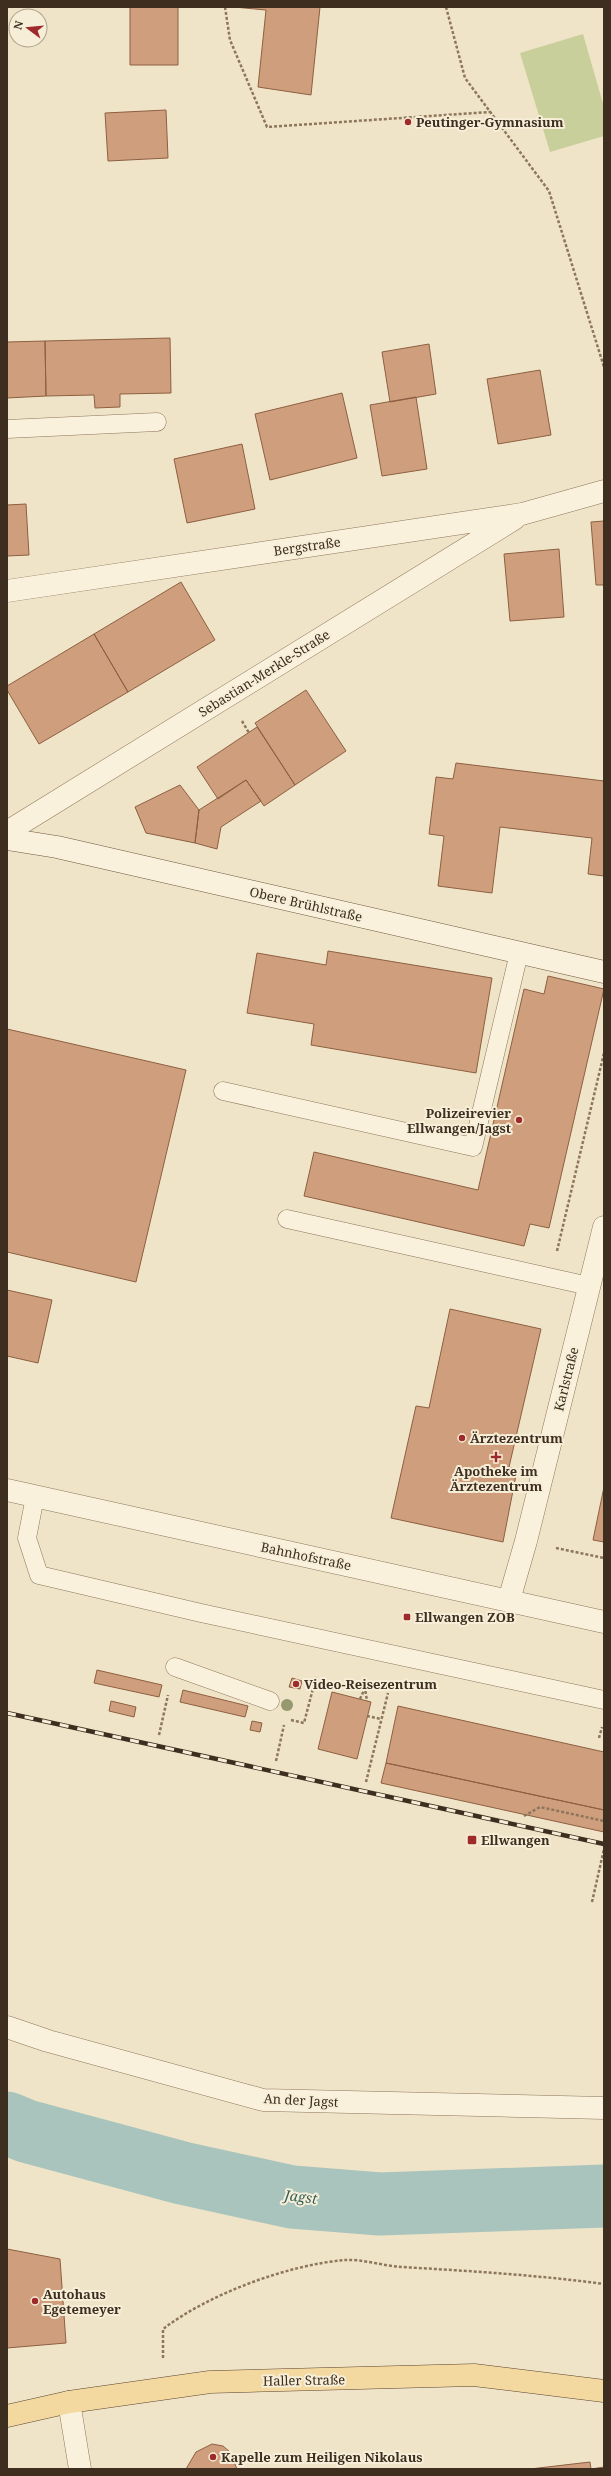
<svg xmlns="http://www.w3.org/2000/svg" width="611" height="2476" viewBox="0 0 611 2476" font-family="'Noto Serif',serif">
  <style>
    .green { fill: #c9cf9b }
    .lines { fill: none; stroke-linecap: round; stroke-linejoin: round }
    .river { stroke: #a9c4bc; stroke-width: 63 }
    .building { fill: #cf9f7d; stroke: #8d5f41 }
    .lane-casing { stroke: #8d765c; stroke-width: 19 }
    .street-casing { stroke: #8d765c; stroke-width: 23 }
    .secondary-casing { stroke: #6f573f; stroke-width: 23 }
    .primary-casing { stroke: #5b4430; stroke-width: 23 }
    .path { stroke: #8d765c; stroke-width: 2.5; stroke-dasharray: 3 2; stroke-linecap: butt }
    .lane { stroke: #faf1dc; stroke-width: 18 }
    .street { stroke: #faf1dc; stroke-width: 22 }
    .secondary { stroke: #faf1dc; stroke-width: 22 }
    .primary { stroke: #f3d9a0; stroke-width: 22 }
    .rail-casing { stroke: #3d2e20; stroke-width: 4.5 }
    .rail { stroke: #f7eed8; stroke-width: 3; stroke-dasharray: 9; stroke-linecap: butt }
    .tree { fill: #96986f }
    .poi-dot { fill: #9e2a2b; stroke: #f7eed8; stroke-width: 1.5 }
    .labels { text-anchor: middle; stroke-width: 4; stroke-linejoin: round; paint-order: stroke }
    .poi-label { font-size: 13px; font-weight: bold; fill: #3d2e20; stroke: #f7eed8; text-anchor: start }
    .street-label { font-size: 13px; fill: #3d2e20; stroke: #f7eed8 }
    .water-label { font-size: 14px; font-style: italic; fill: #2f5d5a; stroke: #f7eed8 }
  </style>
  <rect width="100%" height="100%" fill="#f0e4c8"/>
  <!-- green -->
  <path class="green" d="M583,34L604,107V136L550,152L520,53Z"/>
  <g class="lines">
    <!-- river -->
    <path class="river" d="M7,2123L26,2131L182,2173L292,2197L380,2204L604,2196"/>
  </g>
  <!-- building -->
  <path class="building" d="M130,7H178V65H130Z
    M234,7H320L311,95L258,87L266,10Z
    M166,110L168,158L108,161L105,113Z
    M170,338L171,393L120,394V407L95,408L94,395L46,396L45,341Z
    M45,341L46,396L7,398V342Z
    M429,344L436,394L390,402L382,352Z
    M540,370L551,435L498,444L487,379Z
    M342,393L357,458L270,480L255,414Z
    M416,397L427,469L382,476L370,405Z
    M242,444L255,509L187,523L174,459Z
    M26,504L29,555L7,556V505Z
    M604,521V585H596L591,522Z
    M559,549L564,617L510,621L504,554Z
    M181,582L215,640L128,692L94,634Z
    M94,634L128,692L39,744L7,690V686Z
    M306,690L346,751L295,785L255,723Z
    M257,727L295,785L264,806L246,780L218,799L197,767Z
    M456,763L604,781V876L588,874L592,838L500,827L492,893L438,886L444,836L429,834L436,777L453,779Z
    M246,780L261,801L221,827L217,849L195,843L199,810Z
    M180,785L199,810L195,843L146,833L135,807Z
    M328,951L492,978L476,1073L311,1045L314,1024L247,1013L257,953L326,965Z
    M548,976L604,989L549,1228L530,1224L524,1246L304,1196L314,1152L478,1190L524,989L544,994Z
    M7,1029L186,1070L136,1282L7,1252Z
    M7,1290L52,1300L38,1363L7,1356Z
    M450,1309L541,1329L509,1467L517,1470L503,1542L391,1518L416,1406L429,1408Z
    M604,1487V1542L593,1540Z
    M97,1670L162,1685L159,1697L94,1683Z
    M292,1678L302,1681L300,1689L289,1687Z
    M183,1690L248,1706L245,1717L180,1702Z
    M332,1692L371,1702L357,1759L318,1749Z
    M111,1701L136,1707L134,1717L109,1711Z
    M398,1706L604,1752V1810L386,1763Z
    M252,1721L262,1723L260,1732L250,1730Z
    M386,1763L604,1810V1832L381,1783Z
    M7,2249L60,2259L66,2343L7,2348Z
    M212,2444L223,2446L230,2452L237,2469H186L196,2452Z
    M590,2462L591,2469L604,2467V2469H530Z"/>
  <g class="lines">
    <!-- lane casing -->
    <g class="lane-casing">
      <path id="lane" d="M7,429L157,422
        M223,1091L473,1147L519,953
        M287,1219L589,1286
        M35,1497L27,1538L39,1575L201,1613L604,1700
        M175,1667L270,1701"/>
    </g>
    <!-- street casing -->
    <g class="street-casing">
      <path id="street" d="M7,591L522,514L604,491
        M7,832L514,519
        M7,1490L604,1622
        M509,1600L526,1541L604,1227
        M7,2027L48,2041L263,2100L604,2108
        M69,2402L80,2469"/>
    </g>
    <!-- secondary casing -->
    <g class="secondary-casing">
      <path id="secondary" d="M7,839L57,847L604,972"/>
    </g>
    <!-- primary casing -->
    <g class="primary-casing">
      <path id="primary" d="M7,2416L69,2402L210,2382L474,2375L604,2391"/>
    </g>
    <!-- path -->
    <path class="path" d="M225,7L230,40L267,127L490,112
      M446,7L465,78L549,191L604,367
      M242,721L249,733
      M557,1251L604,1053
      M556,1548L604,1558
      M360,1699L365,1688L367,1701
      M367,1716L381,1719
      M291,1720L304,1723L316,1677
      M159,1735L168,1695
      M599,1738L602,1727
      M276,1761L284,1725
      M366,1782L388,1693
      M524,1816L540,1807L604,1821
      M592,1902L604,1849
      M163,2358V2329C209,2294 287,2265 345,2260C363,2259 384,2266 402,2267C470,2271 537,2275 604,2284"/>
    <!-- lane -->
    <use href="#lane" class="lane"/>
    <!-- street -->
    <use href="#street" class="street"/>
    <!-- secondary -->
    <use href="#secondary" class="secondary"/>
    <!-- primary -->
    <use href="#primary" class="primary"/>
    <!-- rail casing -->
    <g class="rail-casing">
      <path id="rail" d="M7,1713L604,1844"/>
    </g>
    <!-- rail -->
    <use href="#rail" class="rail"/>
  </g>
  <!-- trees -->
  <circle class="tree" cx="287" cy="1705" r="6"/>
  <!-- markers -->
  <g class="poi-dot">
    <circle cx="408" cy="122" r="4"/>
    <circle cx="519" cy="1120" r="4"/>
    <circle cx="462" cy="1438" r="4"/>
    <path d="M494 1451h4v4h4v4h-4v4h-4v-4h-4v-4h4z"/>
    <rect x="403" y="1613" width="8" height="8" rx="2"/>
    <circle cx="296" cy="1684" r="4"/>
    <rect x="467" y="1835" width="10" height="10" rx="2"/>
    <circle cx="35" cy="2301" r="4"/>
    <circle cx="213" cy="2457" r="4"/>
  </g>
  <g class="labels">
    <!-- poi labels -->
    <g class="poi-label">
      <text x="416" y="127">Peutinger-Gymnasium</text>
      <text x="511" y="1118" text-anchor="end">Polizeirevier<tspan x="511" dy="15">Ellwangen/Jagst</tspan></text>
      <text x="470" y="1443">Ärztezentrum</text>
      <text x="496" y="1476" text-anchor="middle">Apotheke im<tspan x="496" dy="15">Ärztezentrum</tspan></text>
      <text x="415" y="1622">Ellwangen ZOB</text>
      <text x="304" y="1689">Video-Reisezentrum</text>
      <text x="481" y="1845">Ellwangen</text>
      <text x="43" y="2299">Autohaus<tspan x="43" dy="15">Egetemeyer</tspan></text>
      <text x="221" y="2462">Kapelle zum Heiligen Nikolaus</text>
    </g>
    <!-- street labels -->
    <g class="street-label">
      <text transform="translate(307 546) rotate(-8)" y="5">Bergstraße</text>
      <text transform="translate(264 673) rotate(-32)" y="5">Sebastian-Merkle-Straße</text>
      <text transform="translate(306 904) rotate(13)" y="5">Obere Brühlstraße</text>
      <text transform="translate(566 1379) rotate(-76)" y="5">Karlstraße</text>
      <text transform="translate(306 1556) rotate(12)" y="5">Bahnhofstraße</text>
      <text transform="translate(301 2100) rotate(3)" y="5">An der Jagst</text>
      <text transform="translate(304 2380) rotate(-1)" y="5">Haller Straße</text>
    </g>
    <!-- water labels -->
    <g class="water-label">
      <text transform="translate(301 2197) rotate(7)" y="5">Jagst</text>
    </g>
  </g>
  <!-- border -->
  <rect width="611" height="2476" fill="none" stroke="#3d2e20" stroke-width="16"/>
  <!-- north arrow -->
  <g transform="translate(28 28) rotate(286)"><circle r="19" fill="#f7eed8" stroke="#ada18e"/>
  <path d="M0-3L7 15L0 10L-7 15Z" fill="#9e2a2b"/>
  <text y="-6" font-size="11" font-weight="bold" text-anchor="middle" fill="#3d2e20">N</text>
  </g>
</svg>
